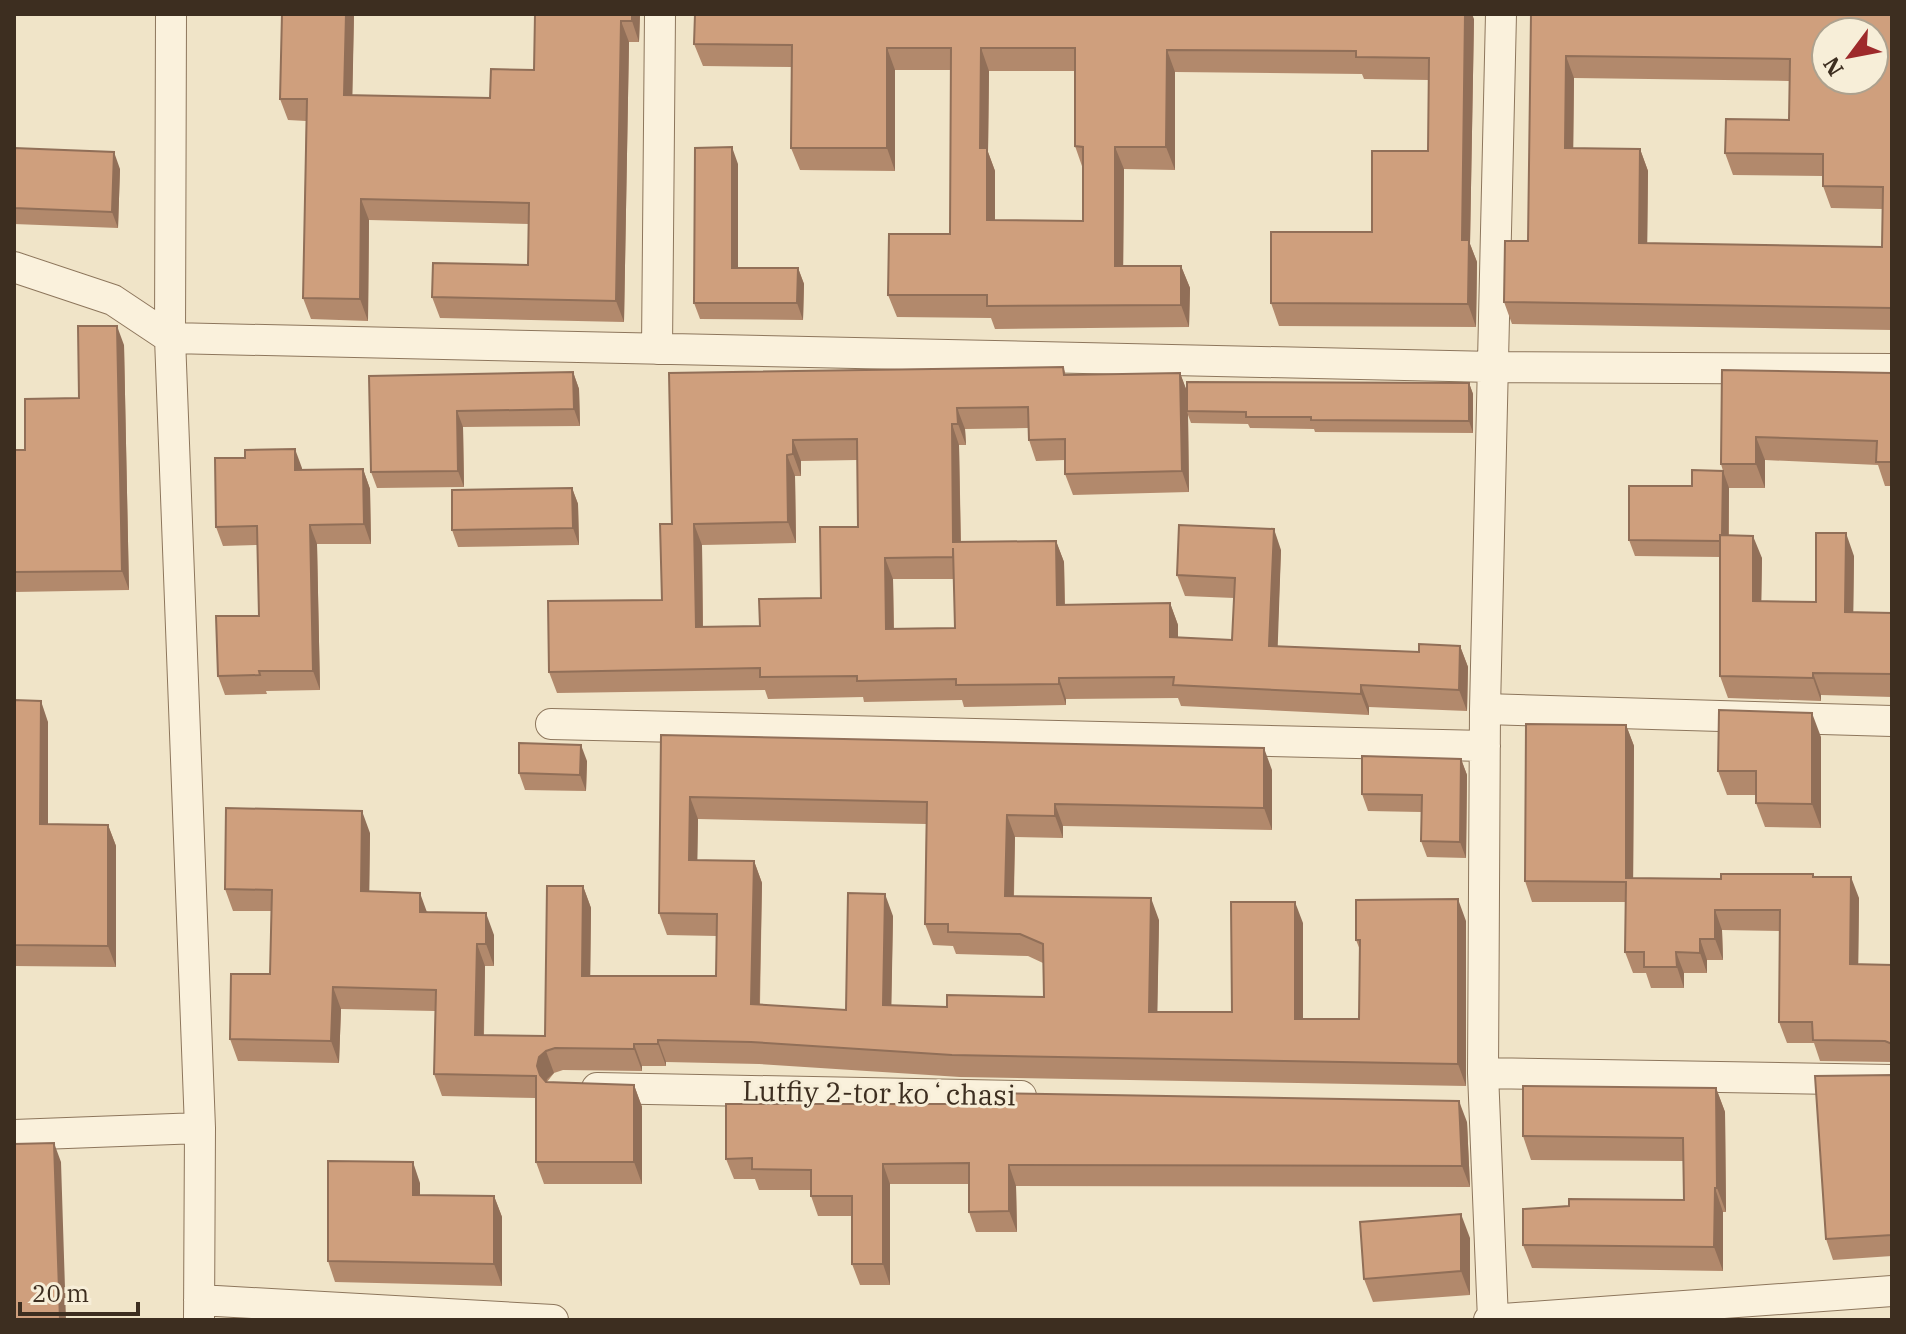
<svg xmlns="http://www.w3.org/2000/svg" width="1906" height="1334" viewBox="0 0 1906 1334" font-family="'IBM Plex Serif',serif">
  <style>
    .lines { fill: none; stroke-linecap: round; stroke-linejoin: round }
    .street-casing { stroke: #8d765c; stroke-width: 32 }
    .street { stroke: #faf1dc; stroke-width: 30 }
    .wall { fill: #b2896c; fill-rule: evenodd }
    .shaded-wall { fill: #916f58 }
    .building { fill: #cf9f7d; stroke: #916f58; stroke-width: 2; fill-rule: evenodd }
    .labels { text-anchor: middle; stroke-width: 6; stroke-linejoin: round; paint-order: stroke }
    .street-label { font-size: 28px; fill: #3d2e20; stroke: #f7eed8 }
  </style>
  <rect width="100%" height="100%" fill="#f0e4c8"/>
  <g class="lines">
    <!-- street casing -->
    <g class="street-casing">
      <path id="street" d="M14,267L113,300L170,338
        M170,338L171,14
        M657,349L660,14
        M1485,709L1892,721
        M551,724L1485,746
        M1483,1073L1892,1080
        M597,1088L1021,1096
        M14,1135L200,1128
        M199,1300L553,1320
        M199,1320L200,1128L170,338L1494,367L1892,369
        M1489,1320L1892,1291
        M1493,1320L1483,1073L1485,709L1501,14"/>
    </g>
    <!-- street -->
    <use href="#street" class="street"/>
  </g>
  <!-- wall -->
  <path class="wall" d="M282,14H354L352,95L490,98L534,70L535,14H640L639,42H629L624,322L440,318L432,297L528,265L529,224L369,220L368,321L311,319L303,298L306,121L288,120L280,99Z
    M1531,14H1892V330L1512,324L1504,302L1528,241ZM1574,78L1789,81V120L1725,153L1733,175L1823,176V186L1831,208L1883,209L1882,247L1647,243L1648,171L1640,149L1573,148Z
    M1474,19L1470,244L1477,262L1476,327L1279,326L1271,303L1372,232L1428,151L1429,80L1364,79L1362,74L1175,72V170L1124,169L1123,266H1181L1190,288L1189,327L995,329L991,318L897,317L888,295L950,234L951,70H895V171L800,170L791,148L792,67L703,66L694,44ZM989,71H1075V146L1083,169V221H995V171L988,152Z
    M14,148L120,169L118,228L14,224Z
    M738,164V268H798L804,284L803,320L700,319L694,303Z
    M124,345L129,590L14,592V450H25L79,398Z
    M1063,367L1066,375L1180,373L1187,392L1469,383L1473,394V433L1315,432L1314,429L1250,428L1248,424L1191,423L1188,415L1189,492L1073,495L1065,474V460L1036,461L1029,440L1028,428L965,429L966,445H959L961,542L1056,541L1064,562L1065,605L1170,603L1178,625V637L1232,640L1234,598L1185,596L1177,575L1281,550L1277,646L1419,652L1460,646L1468,667L1467,711L1369,707V715L1181,706L1178,698L1066,699V705L964,707L962,700L864,702L863,697L768,699L765,690L557,693L549,672L662,600L672,524L669,373ZM857,460L858,527L821,598L760,626L703,627L702,545L796,543L795,476H801V461ZM893,579H954L955,628L894,629Z
    M1722,370L1892,373V486H1885L1878,465L1765,460V488H1729V535L1762,558L1761,601L1816,602L1854,556L1853,612L1892,613V697L1821,695V701L1728,698L1720,676V557L1635,556L1629,540L1723,471L1721,464Z
    M573,372L579,389L580,426L463,427L464,487L377,488L371,472L369,376Z
    M302,468V470L363,469L370,489L371,544H317L320,690L266,691L267,694L225,695L218,676L259,616L258,545L223,546L216,527Z
    M572,488L578,504L579,545L458,547L452,530Z
    M14,700L48,722V824L108,825L116,846V967L14,966Z
    M1626,725L1634,746L1633,878L1721,879L1814,877L1859,898L1858,964L1892,965V1062L1820,1061L1814,1043H1787L1779,1022L1780,931L1722,930L1723,960H1707V973H1684V988H1651L1646,973H1633L1625,952L1626,902H1532L1525,881Z
    M661,735L1272,770V830L1063,826V838L1015,837L1014,896L1159,920L1157,1012H1232L1303,923V1019H1359L1360,950L1356,940L1466,921V1086L960,1077L759,1064L666,1062V1066H642V1071L563,1070L554,1073L547,1082L634,1085L642,1107V1184H544L536,1162V1098L442,1096L434,1074L435,1011L341,1009L339,1063L238,1061L230,1039L270,974L271,911H233L225,889L370,833L369,891L494,935V966H485L484,1035L545,1036L583,886L591,908L590,976H716L717,936L667,935L659,913ZM698,819L926,824L925,924L933,945L953,946L956,954L1028,956L1043,963L1044,997L947,1007L891,1006L893,916L846,1010L760,1005L762,883L754,861L697,860Z
    M1821,737V828L1765,827L1756,803V795H1727L1718,771Z
    M1461,759L1467,775L1466,858L1427,857L1421,841V812L1368,811L1362,794Z
    M587,761L586,791L525,790L519,773Z
    M1892,1075V1256L1833,1260L1826,1239Z
    M1716,1088L1725,1112L1726,1212H1723V1271L1532,1268L1523,1245L1684,1200L1683,1161L1531,1160L1523,1136Z
    M1467,1122L1470,1187L1016,1186L1017,1232H976L969,1212V1184H890V1285H860L852,1264V1216H818L811,1196V1190H759L755,1179H734L726,1159Z
    M420,1183V1195L494,1196L502,1217V1286L335,1282L328,1261Z
    M1470,1238V1295L1373,1302L1364,1279Z"/>
  <!-- shaded-wall -->
  <path class="shaded-wall" d="M346,14H354L352,116L344,95Z
    M632,14H640L639,42L632,21Z
    M1465,14H1472L1474,19L1470,244L1477,262L1476,327L1468,304L1462,240Z
    M621,21L629,42L624,322L616,301Z
    M887,48L895,70V171L887,148Z
    M981,48L989,71L988,152L995,171V243L987,220L980,148Z
    M1167,50L1175,72V170L1166,147Z
    M1566,56L1574,78L1573,170L1565,148Z
    M732,147L738,164V284L732,268Z
    M1115,147L1124,169L1123,288L1115,266Z
    M1640,149L1648,171L1647,265L1639,243Z
    M114,152L120,169L118,228L112,212Z
    M361,199L369,220L368,321L360,299Z
    M1181,266L1190,288L1189,327L1181,305Z
    M798,268L804,284L803,320L797,303Z
    M117,326L124,345L129,590L122,571Z
    M573,372L579,389L580,426L574,409Z
    M1180,373L1188,394L1187,411L1188,415L1189,492L1182,471Z
    M1469,383L1473,394V433L1469,421Z
    M957,408L965,429L966,445L958,424Z
    M457,411L463,427L464,487L458,471Z
    M952,424L959,445L961,563L953,542Z
    M1756,437L1765,460V488L1756,464Z
    M793,440L801,461V476L793,454Z
    M295,449L302,468V490L295,470Z
    M787,455L795,476L796,543L788,522Z
    M363,469L370,489L371,544L364,524Z
    M1723,471L1729,488L1728,557L1722,541Z
    M572,488L578,504L579,545L573,528Z
    M694,524L702,545L703,648L696,627Z
    M310,525L317,544L320,690L313,671Z
    M1274,529L1281,550L1277,667L1269,646Z
    M1846,533L1854,556L1853,635L1845,612Z
    M1753,536L1762,558L1761,623L1753,601Z
    M1056,541L1064,562L1065,626L1057,605Z
    M885,558L893,579L894,650L886,629Z
    M1170,603L1178,625V658L1170,637Z
    M1460,646L1468,667L1467,711L1459,690Z
    M1813,673L1821,695V701L1813,678Z
    M1059,678L1066,699V705L1059,684Z
    M1361,685L1369,707V715L1361,694Z
    M41,701L48,722V846L40,824Z
    M1812,713L1821,737V828L1812,804Z
    M1626,725L1634,746L1633,899L1626,878Z
    M581,745L587,761L586,791L580,775Z
    M1264,748L1272,770V830L1264,808Z
    M1461,759L1467,775L1466,858L1460,842Z
    M690,797L698,819L697,882L689,860Z
    M1055,804L1063,826V838L1055,816Z
    M362,811L370,833L369,913L361,891Z
    M1007,815L1015,837L1013,918L1005,896Z
    M108,825L116,846V967L108,946Z
    M754,861L762,883L759,1026L751,1004Z
    M1851,877L1859,898L1858,985L1850,964Z
    M583,886L591,908L590,998L582,976Z
    M420,893L428,915L420,912Z
    M885,894L893,916L891,1027L883,1005Z
    M1151,898L1159,920L1157,1034L1149,1012Z
    M1458,899L1466,921V1086L1458,1064Z
    M1295,902L1303,923V1041L1295,1019Z
    M1715,910L1722,930L1723,960L1715,939Z
    M486,913L494,935V966L486,944Z
    M1700,939L1707,960V973L1700,953Z
    M477,944L485,966L483,1057L475,1035Z
    M1676,952L1684,973V988L1677,967Z
    M333,987L341,1009L339,1063L331,1041Z
    M658,1040L666,1062V1066L658,1044Z
    M634,1044L642,1066V1071L634,1049Z
    M546,1051L554,1073L547,1079L545,1088L537,1066L539,1057Z
    M634,1085L642,1107V1184L634,1162Z
    M1716,1088L1725,1112L1726,1212L1717,1188Z
    M1459,1101L1467,1122L1470,1187L1462,1166Z
    M54,1143L61,1162L66,1320H60Z
    M413,1162L420,1183V1217L413,1195Z
    M883,1164L890,1184V1285L883,1264Z
    M1009,1165L1016,1186L1017,1232L1009,1211Z
    M1715,1188L1723,1212V1271L1714,1247Z
    M494,1196L502,1217V1286L494,1264Z
    M1461,1214L1470,1238V1295L1461,1271Z"/>
  <!-- building -->
  <path class="building" d="M282,14H346L344,95L490,98L491,69L534,70L535,14H632V21H621L616,301L432,297L433,263L528,265L529,203L361,199L360,299L303,298L307,99H280Z
    M695,14H1465L1462,240H1469L1468,304L1271,303V232H1372V151H1428L1429,58L1356,57V51L1167,50L1166,147H1115V266H1181V305L987,306V295H888L889,234H950L951,48H887V148H791L792,45L694,44ZM981,48H1075V146L1083,147V221L987,220V148H980Z
    M1531,14H1892V308L1504,302L1505,241H1528ZM1826,32H1874V80H1826ZM1566,56L1790,59L1789,120L1726,119L1725,153L1823,154V186L1883,187L1882,247L1639,243L1640,149L1565,148Z
    M732,147V268H798L797,303H694L695,148Z
    M14,148L114,152L112,212L14,208Z
    M78,326H117L122,571L14,572V450H25V399L79,398Z
    M1063,367L1064,375L1180,373L1182,471L1065,474V439L1029,440L1028,407L957,408L958,424H952L953,542L1056,541L1057,605L1170,603V637L1232,640L1235,578L1177,575L1179,525L1274,529L1269,646L1419,652V644L1460,646L1459,690L1361,685V694L1173,685L1174,677L1059,678V684L956,685V679L857,681V676L760,677V668L549,672L548,601L662,600L660,524H672L669,373ZM857,439L858,527H820L821,598L759,599L760,626L696,627L694,524L788,522L787,455L793,454V440ZM953,548L955,628L886,629L885,558L953,557Z
    M1722,370L1892,373V462H1876L1877,441L1756,437V464H1721Z
    M573,372L574,409L457,411L458,471L371,472L369,376Z
    M1187,382L1469,383V421L1311,420V417H1246V412L1187,411Z
    M295,449V470L363,469L364,524L310,525L313,671H259L260,675L218,676L216,616H259L257,526L216,527L215,458H245V450Z
    M1692,470L1723,471L1722,535H1720V541L1629,540V486H1692Z
    M572,488L573,528L452,530V490Z
    M1816,533H1846L1845,612L1892,613V674L1813,673V678L1720,676V535L1753,536V601L1816,602Z
    M14,700L41,701L40,824L108,825V946L14,945Z
    M1719,710L1812,713V804L1756,803V771H1718Z
    M1526,724L1626,725V878L1721,879V874H1813V877H1851L1850,964L1892,965V1044L1885,1041L1813,1040L1812,1022H1779L1780,910H1715V939H1700V953L1676,952L1677,967H1644V952H1625L1626,882L1525,881Z
    M661,735L1264,748V808L1055,804V816L1007,815L1005,896L1151,898L1149,1012H1232L1231,902H1295V1019H1359L1360,940H1356V900L1458,899V1064L952,1055L751,1042L658,1040V1044H634V1049L555,1048L546,1051L539,1057L537,1066L540,1075L546,1082L634,1085V1162H536V1076L434,1074L436,990L333,987L331,1041L230,1039L231,974H270L272,890L225,889L226,808L362,811L361,891L420,893V912L486,913V944H477L475,1035L545,1036L547,886H583L582,976H716L717,914L659,913ZM690,797L927,802L925,924H948V932L1020,934L1043,944L1044,997L947,995V1007L883,1005L885,894L848,893L846,1010L751,1004L754,861L689,860Z
    M519,743L581,745L580,775L519,773Z
    M1362,756L1461,759L1460,842L1421,841L1422,795L1362,794Z
    M1892,1075V1235L1826,1239L1815,1076Z
    M1523,1086L1716,1088L1717,1188H1715L1714,1247L1523,1245V1209L1569,1206V1199L1684,1200L1683,1138L1523,1136Z
    M982,1093L1459,1101L1462,1166L1009,1165V1211L969,1212V1163L883,1164V1264H852V1196H811V1170L752,1169V1158L726,1159V1104H981Z
    M54,1143L60,1320H14V1144Z
    M328,1161L413,1162V1195L494,1196V1264L328,1261Z
    M1461,1214V1271L1364,1279L1360,1222Z"/>
  <g class="labels">
    <!-- street labels -->
    <g class="street-label">
      <text transform="translate(879 1093) rotate(1)" y="10">Lutfiy 2-tor koʻchasi</text>
    </g>
  </g>
  <!-- border -->
  <rect width="1906" height="1334" fill="none" stroke="#3d2e20" stroke-width="32"/>
  <!-- north arrow -->
  <g transform="translate(1850 56) rotate(238)"><circle r="38" fill="#f7eed8" stroke="#ada18e" stroke-width="2"/>
  <path d="M0-6L14 30L0 20L-14 30Z" fill="#9e2a2b"/>
  <text y="-12" font-size="22" font-weight="bold" text-anchor="middle" fill="#3d2e20">N</text>
  </g>
  <!-- scale -->
  <path d="M20 1302v12h118v-12" fill="none" stroke="#3d2e20" stroke-width="4"/>
  <text x="32" y="1302" font-size="24" fill="#3d2e20" stroke="#f7eed8" stroke-width="6" paint-order="stroke">20 m</text>
</svg>
